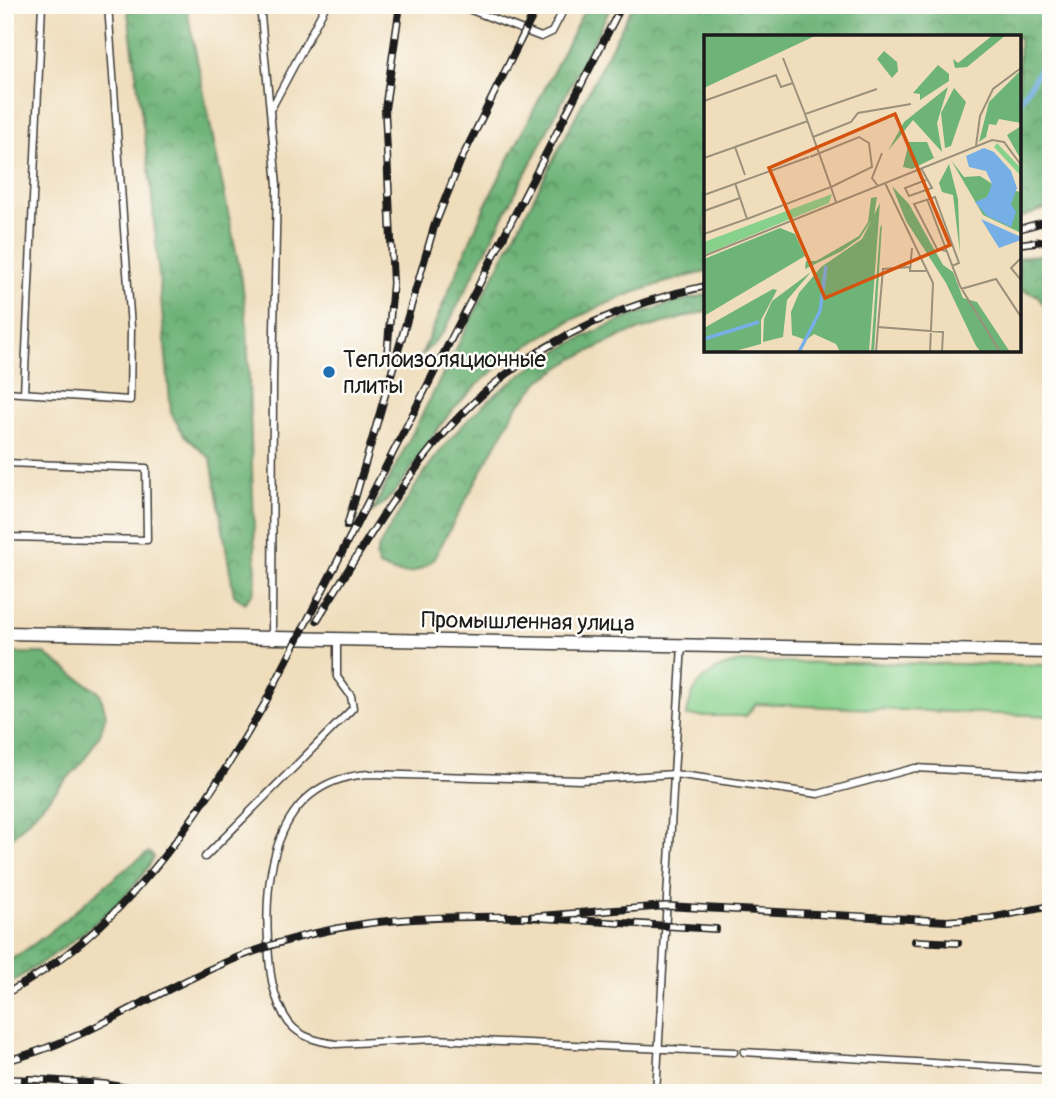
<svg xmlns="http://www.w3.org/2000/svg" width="1056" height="1098" viewBox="0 0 1056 1098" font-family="Pangolin,sans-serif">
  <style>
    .grass { fill: #88d18d; stroke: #527654; stroke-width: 2 }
    .forest { fill: url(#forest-crowns); stroke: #45684a; stroke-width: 2 }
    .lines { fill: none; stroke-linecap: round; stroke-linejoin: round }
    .stream { stroke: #76afe6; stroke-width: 5 }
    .lane-casing { stroke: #3c3934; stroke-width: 9 }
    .street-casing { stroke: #3c3934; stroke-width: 15 }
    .lane { stroke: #fff; stroke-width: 6 }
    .street { stroke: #fff; stroke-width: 12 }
    .rail-casing { stroke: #1c1c1c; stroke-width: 8 }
    .rail { stroke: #fdfcf7; stroke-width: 5; stroke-dasharray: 16; stroke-linecap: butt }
    .poi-dot { fill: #1f6fb2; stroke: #fdfcf7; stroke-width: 2.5 }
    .labels { text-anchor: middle; stroke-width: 5; stroke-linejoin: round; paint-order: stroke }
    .poi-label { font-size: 23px; fill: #1c1c1c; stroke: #fdfcf7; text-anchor: start }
    .street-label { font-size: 23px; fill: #1c1c1c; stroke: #fdfcf7 }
    .inset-river { fill: none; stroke: #76afe6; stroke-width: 3.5 }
    .inset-road { fill: none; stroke: #9b907b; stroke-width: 2 }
    .view { fill: #d4530e; fill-opacity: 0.15; stroke: #d4530e; stroke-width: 3.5 }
    .inset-edge { fill: none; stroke: #1c1c1c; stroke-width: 3.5 }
  </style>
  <defs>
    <pattern id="forest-crowns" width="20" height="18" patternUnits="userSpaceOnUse" patternTransform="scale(1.75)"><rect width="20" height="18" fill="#6eb378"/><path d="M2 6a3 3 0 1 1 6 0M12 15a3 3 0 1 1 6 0" fill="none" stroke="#5a9162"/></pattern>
  </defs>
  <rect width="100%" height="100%" fill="#fdfcf7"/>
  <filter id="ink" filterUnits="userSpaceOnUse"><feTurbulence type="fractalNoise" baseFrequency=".0143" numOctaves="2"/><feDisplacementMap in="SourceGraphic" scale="14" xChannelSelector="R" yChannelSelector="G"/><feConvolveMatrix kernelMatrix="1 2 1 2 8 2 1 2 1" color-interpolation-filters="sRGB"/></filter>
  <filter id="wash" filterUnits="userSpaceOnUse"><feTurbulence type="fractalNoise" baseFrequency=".00686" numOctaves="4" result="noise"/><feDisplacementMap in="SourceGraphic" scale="28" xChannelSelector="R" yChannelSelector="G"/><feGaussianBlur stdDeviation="1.57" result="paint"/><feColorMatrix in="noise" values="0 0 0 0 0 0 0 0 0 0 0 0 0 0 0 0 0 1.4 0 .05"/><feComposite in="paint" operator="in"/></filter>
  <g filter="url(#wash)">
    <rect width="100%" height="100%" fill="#efddbb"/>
    <!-- grass -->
    <path class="grass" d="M741,662L1051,665V716L756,704L746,716H687C691,683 709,668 741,662Z"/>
    <!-- forest -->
    <path class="forest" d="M127,5H186L242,281L247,326L256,580L253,593L244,603L234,595L211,459L184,435L171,413L151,185Z
      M587,5H612L445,330L421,356L485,206Z
      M633,5H1051V207L1019,218V37H706V272C613,292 509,342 447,417C423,445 403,494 372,512Z
      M1051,254V316L1037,295L1019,289V258Z
      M706,295V311L626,334L573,359L540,381L516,408L433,560C415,576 401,577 379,566L376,557L379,546C394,522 408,497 424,473C490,377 594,319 706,295Z
      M5,653H43L100,693L106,715L100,734L82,763L5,845Z
      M149,852L154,857C129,905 52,958 5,986V963C59,932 98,886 149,852Z"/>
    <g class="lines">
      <!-- stream -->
      <path class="stream" d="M1019,103L1051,51"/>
    </g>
  </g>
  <g filter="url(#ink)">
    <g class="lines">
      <!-- lane casing -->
      <g class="lane-casing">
        <path id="lane" d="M260,5L277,185L273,379L272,638
          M458,5L541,37L552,32L566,5
          M272,107L326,5
          M5,392L130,400L131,328L108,5
          M24,393L42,5
          M5,463L146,468L147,540L5,537
          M682,645L674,774L581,780L369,774C278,780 264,867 268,941C269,968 272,1000 289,1023C301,1038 318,1041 336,1044L434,1039L734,1052
          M205,857L353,708L351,696L337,677V639
          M744,1052L1051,1070
          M656,1093L674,774L818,794L915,768L1051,775"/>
      </g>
      <!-- street casing -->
      <g class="street-casing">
        <path id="street" d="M5,633L1051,652"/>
      </g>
      <!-- lane -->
      <use href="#lane" class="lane"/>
      <!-- street -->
      <use href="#street" class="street"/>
      <!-- rail casing -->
      <g class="rail-casing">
        <path id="rail" d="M1019,229L1051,220
          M1019,244L1051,240
          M387,356L393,283L385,109L400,5
          M347,526L434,227L460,162L538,5
          M317,620C359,553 412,462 468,408C533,343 618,305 706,286
          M716,929L528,917L666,906L947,921L991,918L1051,906
          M915,941L958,943
          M5,994C123,932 199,817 264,705L622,5
          M5,1061C79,1043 145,998 215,967C323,919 411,915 528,917
          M5,1079L37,1080
          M29,1079L104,1084L159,1093"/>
      </g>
      <!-- rail -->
      <use href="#rail" class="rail"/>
    </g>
  </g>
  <!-- markers -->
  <circle class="poi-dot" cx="329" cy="372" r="7"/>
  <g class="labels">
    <!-- poi labels -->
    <g class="poi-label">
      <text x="343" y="367">Теплоизоляционные<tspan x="343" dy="26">плиты</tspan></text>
    </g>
    <!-- street labels -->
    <g class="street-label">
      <text transform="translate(528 621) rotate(1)" y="8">Промышленная улица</text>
    </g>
  </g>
  <!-- overview -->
  <g transform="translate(704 35)">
    <rect width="317" height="317" fill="#efddbb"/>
    <path d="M128,159L125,168L0,220V207Z" fill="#88d18d"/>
    <path d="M0,0H113L0,53ZM289,0H302L263,32L251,33L249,24L254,28ZM180,16L193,27L194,36L188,43L173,24ZM234,30L245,39V46L216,65V59L209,58ZM317,35V88L295,84L292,90L285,89L282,102L275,107L285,67ZM244,52L233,88L238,117L209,85L184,116L200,87ZM250,53L262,67L247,111L241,113L237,78ZM317,91L316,118L317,125L303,100ZM205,107H223L230,123L208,134L199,132ZM247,125L260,142L276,141L293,152L317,157V198L279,180ZM245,129L254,164L256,218L249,160L238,157L235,148ZM188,151L205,169L239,230L249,237L259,263L273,267L306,317H277L272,311L242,248L202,186ZM173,162L170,181L156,203L138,216L101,234L102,226H112L155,201L164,187L167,163ZM176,168L165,317H136L132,309L110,299L102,305L88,300L87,277L95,258L117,232L158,204ZM178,189L170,317H167L176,193ZM76,193L91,199L101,221L0,281V224ZM107,237L83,265L79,302L59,307L60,284L68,266ZM69,254L73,255L57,285V309L27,317H0V293Z" fill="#6eb378"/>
    <path d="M293,108L317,133V141L290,112Z" fill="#88d18d"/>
    <path d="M280,113L290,117L307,136L313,153L307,169L312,177L307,192L283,181L271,167L283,162L288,149L282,136L265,132L262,121ZM277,184L317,202V205L295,213Z" fill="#76afe6"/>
    <path class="inset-river" d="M0,304L55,287M95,317L116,276L122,231"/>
    <path class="inset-road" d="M79,23L101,79M0,66L72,40L77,52L89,48M109,102L147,87L154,78L207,69M272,111L276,81L289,54L317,33M31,112L104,86M106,122L155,102L165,108L168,132L127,152L132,167M0,123L31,112L41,140M217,133L228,153L205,161L201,153L222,145M181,148L229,248L226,317M174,151L168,143L178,118M0,160L105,122M223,164L256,251L296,317M0,176L36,163M43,184L127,152L101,79L173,54M0,199L43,184L31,148M208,213L206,236H222M242,216L233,214L210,169L231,162L255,228L248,231M0,221L288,105L300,107L317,130M317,223L307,233L317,245M206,232L179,234L174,292L239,297L238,317M257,254L292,244L317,282M172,317L174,292"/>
    <path class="view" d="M191,79L246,210L121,263L65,133Z"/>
    <rect width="317" height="317" class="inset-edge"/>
  </g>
  <!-- margin -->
  <rect width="1056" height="1098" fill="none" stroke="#fdfcf7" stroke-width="28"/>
</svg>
